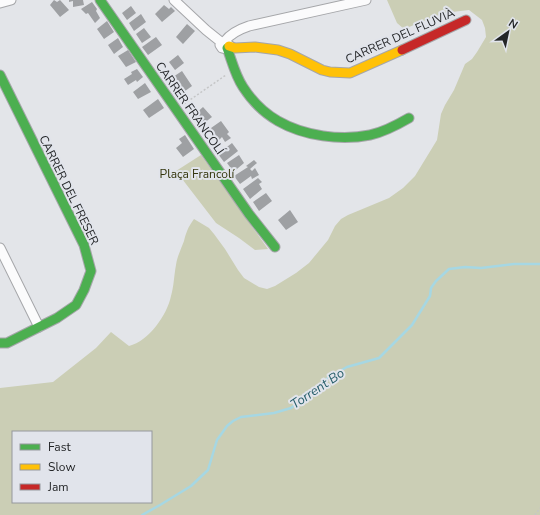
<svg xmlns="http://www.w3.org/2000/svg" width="540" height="515" viewBox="0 0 540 515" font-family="'Nunito Sans',sans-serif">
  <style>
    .green { fill: #cbceb5; fill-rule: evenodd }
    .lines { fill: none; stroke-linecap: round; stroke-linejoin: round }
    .stream { stroke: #a6d7e3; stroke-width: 2.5 }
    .building { fill: #9ea0a3 }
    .street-casing { stroke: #a5a6a9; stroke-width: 11 }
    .fast-casing { stroke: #a5a6a9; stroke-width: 11 }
    .slow-casing { stroke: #a5a6a9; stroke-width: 11 }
    .jam-casing { stroke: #a5a6a9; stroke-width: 11 }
    .path { stroke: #c5c6c7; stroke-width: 1.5; stroke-dasharray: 2 2; stroke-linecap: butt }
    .street { stroke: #fbfbfc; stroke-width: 9 }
    .fast { stroke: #4caf50; stroke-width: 9 }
    .slow { stroke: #ffc107; stroke-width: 9 }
    .jam { stroke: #c62828; stroke-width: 9 }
    .labels { text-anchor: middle; stroke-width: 4; stroke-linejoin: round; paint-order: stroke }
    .street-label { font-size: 12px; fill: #232527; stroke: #e1e4eb }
    .park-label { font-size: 12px; fill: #33350b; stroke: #e1e4eb }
    .water-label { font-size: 13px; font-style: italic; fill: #255d69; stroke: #e1e4eb }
  </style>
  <rect width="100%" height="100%" fill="#e3e5e9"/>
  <!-- green -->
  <path class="green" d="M387,0H540V515H0V388L53,382L96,348L111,332L129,346C149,341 167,315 171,296C174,286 174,275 176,265C177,257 181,249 184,241C186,233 188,227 194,219L209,228L214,234L225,249L238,270L244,278L259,287L267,289L275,286L296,273L309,263L328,240L335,226L341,219L348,215L389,198L403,188L415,176L437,140L441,114L445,105L454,90L465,64L472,59L477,52L486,37L485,28L482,20L469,10L452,12L436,16L404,29L397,23ZM13,432H151V502H13Z
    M201,155L268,249L255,250L239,238L216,223L176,171Z"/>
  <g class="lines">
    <!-- stream -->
    <path class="stream" d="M142,515L160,505L191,486L208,470L217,440L227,426L233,421L241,417L274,413L291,408L305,398L329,377L347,367L379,358L412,325L430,296L431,288L436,281L449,269L465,267L481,268L514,264H540"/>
  </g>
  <!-- building -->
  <path class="building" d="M54,0L57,2L60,0L69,10L60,17L50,5Z
    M69,0H83L84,5L73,7V1L69,2Z
    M92,2L97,9L96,11L100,18L95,23L88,13L86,14L81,9Z
    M164,5L169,9L171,7L175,11L162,22L155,14Z
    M131,6L136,13L127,20L122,13Z
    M141,14L146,22L134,31L129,23Z
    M107,21L114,32L104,39L97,29Z
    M187,24L195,31L183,44L176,37Z
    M144,28L151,37L142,43L136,34Z
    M156,37L162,45L148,55L142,47Z
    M118,38L123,47L114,54L108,45Z
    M128,50L136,62L126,67L118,56Z
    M178,55L184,63L175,70L169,62Z
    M137,69L143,77L137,82L136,80L128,85L124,79L132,74L131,72Z
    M182,71L192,86L181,94L170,79Z
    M145,83L151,92L138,99L133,92Z
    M158,99L164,108L149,118L143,110Z
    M203,107L212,117L200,126L193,116Z
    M221,121L229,132L227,134L231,138L225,142L222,137L219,140L211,128Z
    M185,135L194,149L183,157L176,148L182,143L179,139Z
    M232,143L238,151L224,162L218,154Z
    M239,155L244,163L231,174L227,169L230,167L227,163Z
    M254,160L257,163L250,169L252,171L255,168L259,175L252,179L251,176L240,184L234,176L248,167L246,166Z
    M258,178L262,182L259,184L262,189L250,199L243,189Z
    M266,193L272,201L259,211L253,202Z
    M290,210L298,222L286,230L278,220Z"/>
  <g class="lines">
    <!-- street casing -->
    <g class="street-casing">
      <path id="street" d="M174,0L206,30L221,42L220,45L222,48L226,49L229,45
        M0,3L11,0
        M225,41C231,33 240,29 249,26L366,0
        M0,248L39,327"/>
    </g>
    <!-- fast casing -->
    <g class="fast-casing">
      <path id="fast" d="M100,0L249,214L275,247
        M227,48C232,61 235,75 243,87C252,101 264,113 278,121C304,136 341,141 370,135C384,132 397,125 409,118
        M0,75L84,245L91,271L84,290L76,305L57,318L7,343H0"/>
    </g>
    <!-- slow casing -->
    <g class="slow-casing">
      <path id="slow" d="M229,46L235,48L255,47L278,50L290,54L322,70L330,72L350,73L402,50"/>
    </g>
    <!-- jam casing -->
    <g class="jam-casing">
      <path id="jam" d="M402,50L466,20"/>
    </g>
    <!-- path -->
    <path class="path" d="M184,104L226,75
      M535,515L540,508"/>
    <!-- street -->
    <use href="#street" class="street"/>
    <!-- fast -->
    <use href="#fast" class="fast"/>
    <!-- slow -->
    <use href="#slow" class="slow"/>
    <!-- jam -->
    <use href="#jam" class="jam"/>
  </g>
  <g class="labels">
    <!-- street labels -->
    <g class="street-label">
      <text transform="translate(400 36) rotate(-24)" y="4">CARRER DEL FLUVIÀ</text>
      <text transform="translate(190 108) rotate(55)" y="4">CARRER FRANCOLÍ</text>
      <text transform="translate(69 190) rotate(64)" y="4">CARRER DEL FRESER</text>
    </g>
    <!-- park labels -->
    <g class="park-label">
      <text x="197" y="178">Plaça Francolí</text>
    </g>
    <!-- water labels -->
    <g class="water-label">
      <text transform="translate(317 388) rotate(-34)" y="5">Torrent Bo</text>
    </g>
  </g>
  <!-- legend -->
  <rect x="12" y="431" width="140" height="72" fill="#e1e4eb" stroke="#95989d"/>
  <rect x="20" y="444" width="20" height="6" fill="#4caf50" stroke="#95989d"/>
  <text x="48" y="451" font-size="12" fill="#232527">Fast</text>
  <rect x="20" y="464" width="20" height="6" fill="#ffc107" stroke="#95989d"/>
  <text x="48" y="471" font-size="12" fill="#232527">Slow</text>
  <rect x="20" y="484" width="20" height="6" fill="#c62828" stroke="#95989d"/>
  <text x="48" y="491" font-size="12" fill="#232527">Jam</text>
  <!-- north arrow -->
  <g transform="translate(508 32) rotate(33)" stroke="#e1e4eb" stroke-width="3" paint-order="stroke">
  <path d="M0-3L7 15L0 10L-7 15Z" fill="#232527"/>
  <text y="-6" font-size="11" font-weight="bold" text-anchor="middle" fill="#232527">N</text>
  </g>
</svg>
